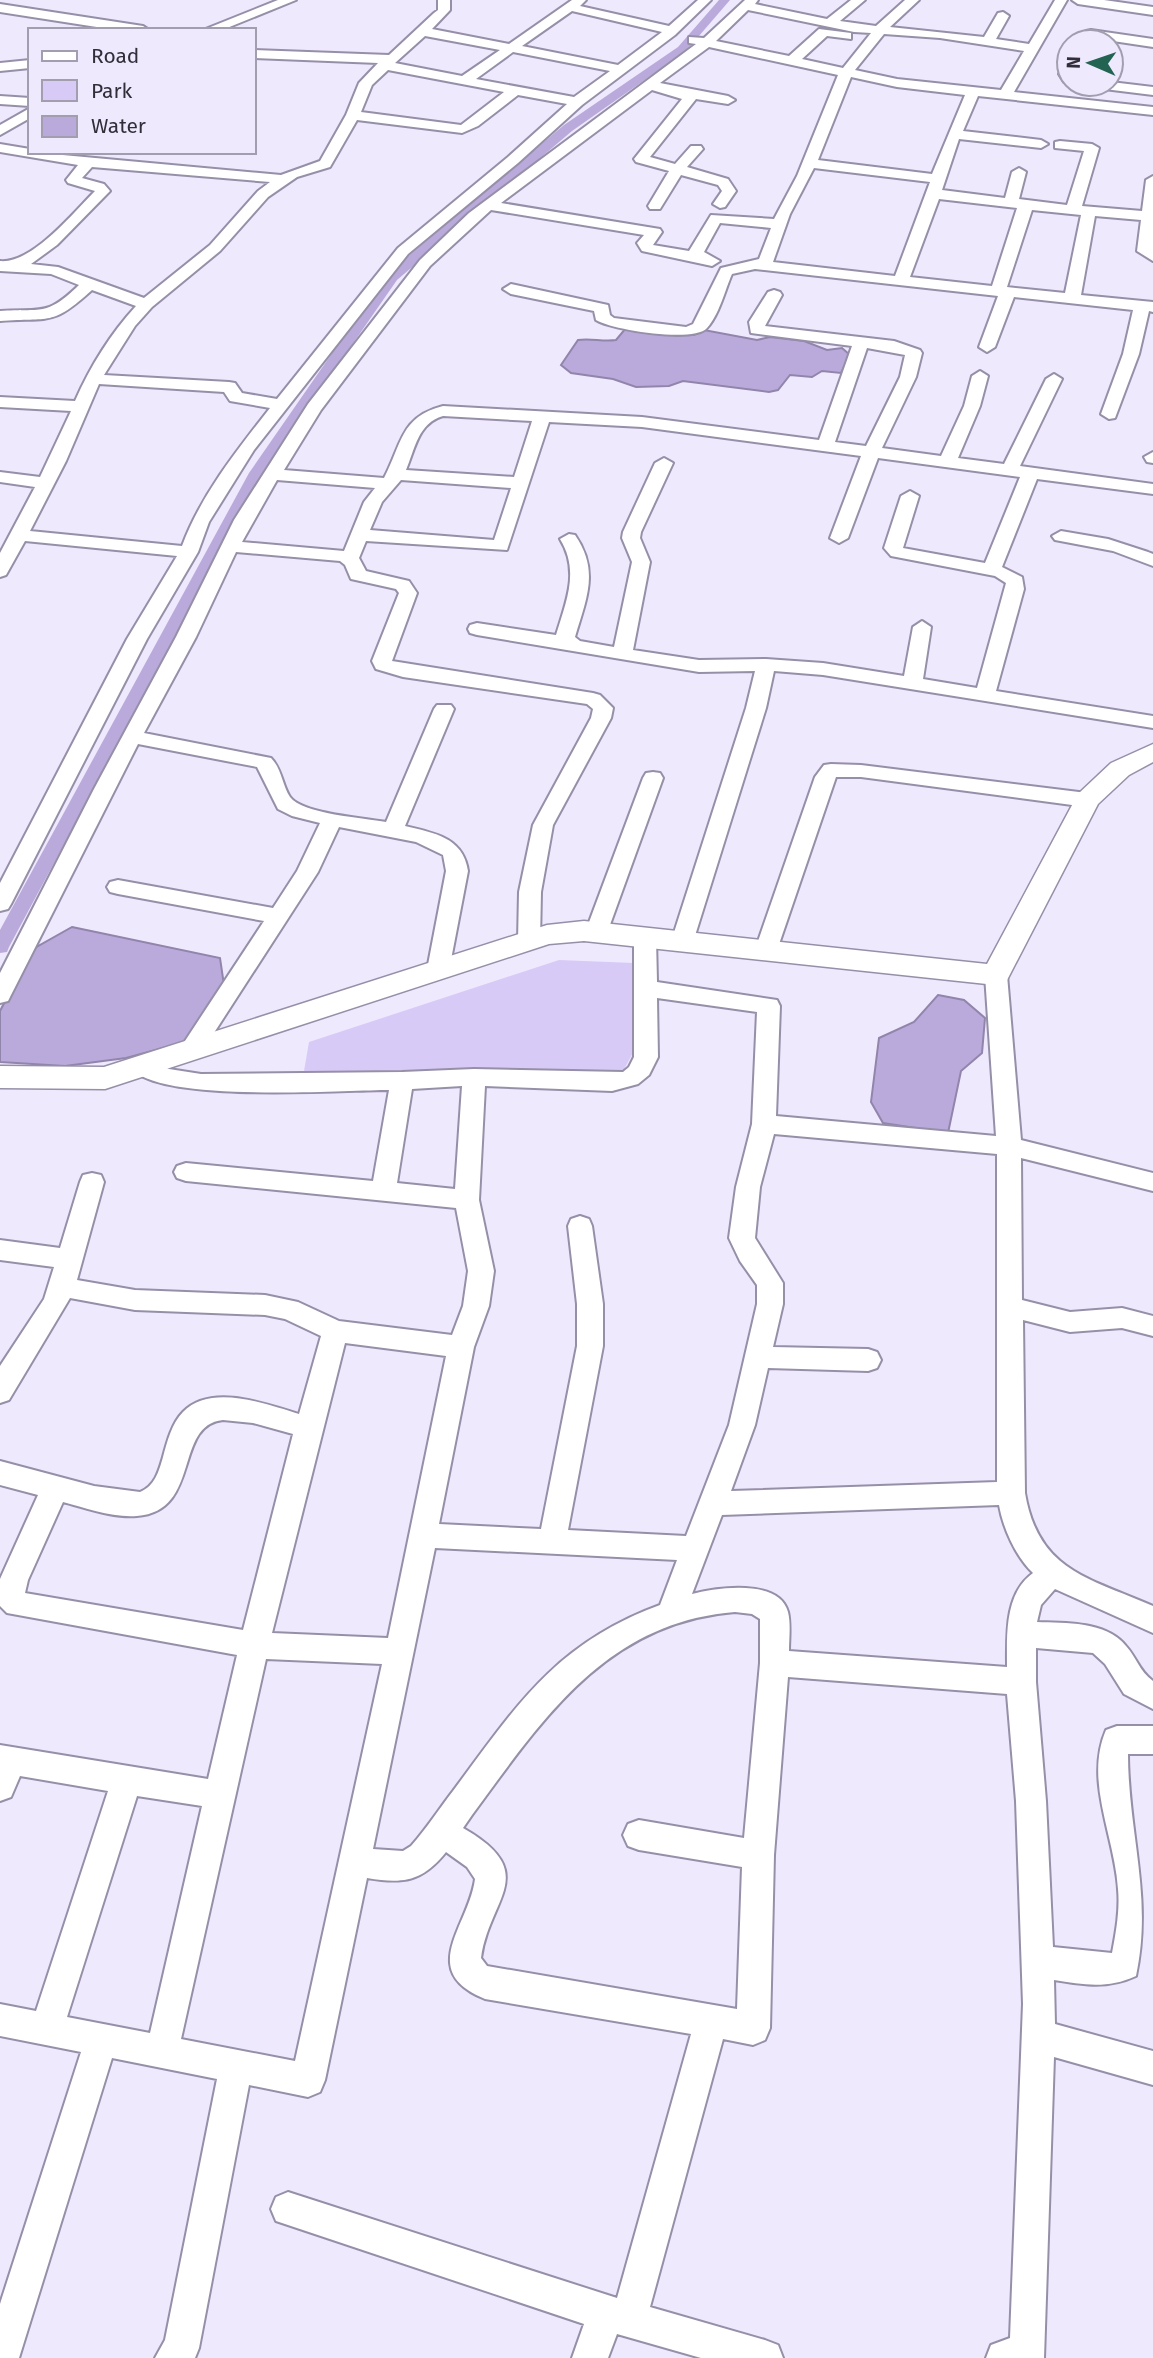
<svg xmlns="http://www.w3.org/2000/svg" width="1153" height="2358" viewBox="0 0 1153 2358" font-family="'Fira Sans',sans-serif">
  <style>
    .green { fill: #d8caf7 }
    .water { fill: #baaadc; stroke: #9185ab; stroke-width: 2 }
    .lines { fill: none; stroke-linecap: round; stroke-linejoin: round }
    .canal { fill: #baaadc; fill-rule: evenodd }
    .minor-casing { stroke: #968fa8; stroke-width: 4 }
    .major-casing { stroke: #968fa8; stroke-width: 3 }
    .minor { fill: #fff; fill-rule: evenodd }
    .major { fill: #fff; fill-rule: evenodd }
  </style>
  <rect width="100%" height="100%" fill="#efe9fe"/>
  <!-- green -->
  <path class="green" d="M559,960L634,963L635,1049L622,1073L304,1071L309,1042Z"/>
  <!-- water -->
  <path class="water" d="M626,328L661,329L694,335L704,330L757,340L770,337L804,341L827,350L842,348L850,355L841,373L822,371L812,377L790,375L778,390L769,392L683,381L669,386L636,387L613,379L571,373L561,365L578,340C591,338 603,342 616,340Z
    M72,927L220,958L224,985L189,1041L126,1058L65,1066L0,1062V1011L33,949Z
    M938,995L964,1000L985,1018L982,1053L961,1071L948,1133L883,1123L871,1102L879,1038L914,1022Z"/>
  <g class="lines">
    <!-- canal -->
    <path class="canal" d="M719,0H730L686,51L572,131L397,280L263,473L9,947L7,952L0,953V930L249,473L387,274L564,125L678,47Z"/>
    <!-- minor casing -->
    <g class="minor-casing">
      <path id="minor" d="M278,0H296L222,30H203Z
        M438,0H450V10L432,29L509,44L572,0H586L580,6L669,26L698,0H711L675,35L582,105L518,163L408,254L254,450L209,522L198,552L147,639L11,904L8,909L0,911V883L127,639L177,556L25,541L6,575L0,577V553L35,487L0,482V472L40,477L71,411L0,407V397L75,401C90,367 111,333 136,306L92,290C51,327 51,317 0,321V311C42,308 46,317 79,285L51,274L0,271V261C32,264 73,213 95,191L68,183L66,180L78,165L0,152V144L30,149V152L281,175L320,161L346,115L359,83L378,63L254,58V50L389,55L434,13L438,10ZM572,11L662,32L618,65L522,46ZM425,36L500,50L462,76L395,63ZM513,52L610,71L574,97L476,79ZM388,70L504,92L461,125L361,112L372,85ZM518,95L567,104L508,157L398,248L277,399L242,393L235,383L229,382L104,375L135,326L152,307L220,251L268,197L297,177L330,167L357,120L462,133L478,126ZM92,167L270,182L258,191L210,245L144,298L58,267L31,264L57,245L110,191L104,184L82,178ZM99,384L224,392L230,401L270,408C237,450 201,495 182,546L30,531L66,461Z
        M745,0H758L755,4L827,19L851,0H865L840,21L876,26L905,0H919L890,27L984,37L998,13L1003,12L1009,16L996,39L1029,44L1055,0H1067L1014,92L1153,107V115L978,96L963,131L1041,140L1048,144L1041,148L959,139L942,190L1005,198L1012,172L1019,168L1026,172L1019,199L1067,205L1084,151L1055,148V142L1060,141L1092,144L1099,148L1082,206L1142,211L1146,180L1153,176V261L1137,251L1141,220L1095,216L1081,295L1153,302V312L1149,311L1139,354L1115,418L1109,419L1101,414L1123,354L1133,310L1014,297L995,347L987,352L979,347L998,296L755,269L732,274C725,290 719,315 707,328C694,343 612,330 596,320L594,311L511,294L503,289L511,284L608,305L610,315L614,318L686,327L693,324L721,268L759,259L771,228L720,223L704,252L720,261L712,266L642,251L637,243L644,235L491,210L430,266L321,410L284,470L384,478C402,444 400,417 443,406L642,417L819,440L852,346L751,333L749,322L768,292L774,290L780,292L782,295L765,326L894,341L920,350L922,353L916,377L882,448L941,456L964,406L972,376L980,371L988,376L980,406L958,458L1004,464L1046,379L1054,374L1062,379L1020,466L1153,484V494L1037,479L1002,567L1022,577L1024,589L996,691L1153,716V728L823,675L774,671L766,708L693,942L690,947L682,950L674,947L671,942L746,708L755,671L699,672L477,635L470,633L468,629L470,625L477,623L556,635C566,602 580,571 560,539L569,534L575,535C600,571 586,599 575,637L580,641L614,647L632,562L622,538L623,532L655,463L664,458L673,463L641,532L640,538L650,562L633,650L699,660L766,659L823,663L904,676L913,627L922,621L931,627L923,679L977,688L1006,583L995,576L891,556L884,548L901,496L910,491L919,496L903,548L985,563L1020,477L878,458L848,538L839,543L830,538L861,456L642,427L549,422L507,550L366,541L359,558L366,571L409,581L417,593L392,661L593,693L600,695L613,708L611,718L553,825L541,892L540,941L537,946L529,949L521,946L518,941L519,892L533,825L591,718L593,709L587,704L403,677L376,669L372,661L399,593L396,589L351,579L345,565L340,561L236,552L196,637L144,733L271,758C282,769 282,785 290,797C302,814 365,818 386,822L434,709L437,705H451L454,709L405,826C434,833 463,837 468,871L449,970L446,975L438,978L430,975L427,970L446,871L443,855L416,842L339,827L318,872L199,1056L191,1058L183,1056L179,1050L183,1044L264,921L118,894L110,892L107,887L110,882L118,880L273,908L297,871L320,823L292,816L278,809L257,767L138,744L11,995L8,1001L0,1003V973L94,789L176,637L234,520L308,404L420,260L469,213L696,44L689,43V37L704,38ZM748,10L854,32L871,33L843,68L802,59L827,36L851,39V33L819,29L789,56L716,41ZM884,34L940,38L1024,51L1001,90L897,79L855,70ZM709,47L838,75L797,176L774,219L711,215L689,251L653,245L662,232L660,229L501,203L652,90L682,99L634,159L636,162L669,171L648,206L650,209H660L681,175L718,185L722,191L713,204L720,208L725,207L736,191L728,179L687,167L703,149L701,146H691L675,164L650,157L696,99L728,104L735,100L728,96L660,83ZM851,77L897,87L965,95L932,174L818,160ZM814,168L930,182L895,276L773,262L790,214ZM939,199L1017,208L992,286L910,277ZM1032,210L1081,215L1065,293L1007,287ZM867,348L905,355L900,377L866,446L835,442ZM443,416L532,421L514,477L406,470C415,449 418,423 443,416ZM277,480L375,488L364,502L344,551L242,542ZM401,480L511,488L494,540L370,530L382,502Z
        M1072,0H1104L1153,7V15L1078,4Z
        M0,4L143,26L149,30H116L0,12Z
        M1091,30L1153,39V47L1086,37V31Z
        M30,60V68L0,71V63Z
        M1069,64V83L1064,82L1059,74L1064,65Z
        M1111,82L1153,87V95L1096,88L1089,84H1111Z
        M0,96L30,98V106L0,104Z
        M30,108V118L0,135V125Z
        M1153,452V463L1147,462L1144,457Z
        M1061,531L1108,539L1148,552L1153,554V566L1113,551L1055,540L1052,536Z
        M831,764L861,765L1087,793L1094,795L1097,800L1094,805L1087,807L861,777H836L777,950L774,955L766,958L758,955L755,950L815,777L824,765Z
        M653,772L660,773L663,778L607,933L604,938L596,940L588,938L585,933L643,778L646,773Z
        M645,930L653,933L656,938L657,982L777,1000L780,1006L776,1116L996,1136L985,975L988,970L996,967L1004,970L1007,975L1021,1140L1153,1173V1191L1021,1158L1022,1300L1070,1312L1122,1308L1153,1316V1336L1122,1328L1070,1332L1023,1320L1025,1493C1038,1571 1089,1578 1153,1606V1633L1055,1589L1041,1605L1037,1622C1065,1623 1106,1621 1126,1646C1137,1658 1139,1671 1153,1681V1709L1124,1694L1105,1664L1093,1653L1036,1648V1682L1046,1801L1053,1947L1112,1953C1116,1932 1120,1910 1118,1889C1115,1837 1084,1781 1106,1730L1117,1726H1153V1754H1128C1128,1833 1153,1896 1136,1976C1108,1989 1084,1985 1054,1980L1055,2024L1153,2051V2085L1054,2057L1044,2358H986L991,2345L1010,2338L1023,2004L1016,1801L1007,1694L788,1677L774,1855L770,2028L765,2040L753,2045L723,2039L650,2307L765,2340L778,2345L783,2358H701L617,2334L608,2358H572L584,2324L276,2221L271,2209L276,2197L288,2192L617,2298L691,2034L485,1999C416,1971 469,1926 475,1879L467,1867L446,1852C422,1882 403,1884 367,1878L325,2080L320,2092L308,2097L249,2085L199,2348L195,2358H155L165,2340L217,2079L112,2058L19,2358H0V2304L81,2052L0,2036V2004L36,2011L108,1791L20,1776L11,1797L0,1801V1745L208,1779L237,1655L7,1613L0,1606V1579L38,1495L0,1485V1461L94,1486L140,1492C155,1486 159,1471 163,1457C167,1442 172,1423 183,1412C211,1383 266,1404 299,1414L321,1336L285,1319L265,1315L135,1310L70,1298L9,1400L0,1403V1366L44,1299L54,1267L0,1260V1240L60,1248L80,1182L83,1175L92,1173L101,1175L104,1182L77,1280L135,1290L265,1295L298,1302L339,1321L452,1335L463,1306L468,1271L456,1208L186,1181L177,1178L174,1172L177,1166L186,1163L373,1181L389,1090C343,1090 152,1104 130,1066L134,1060L142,1058L169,1069L201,1074L402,1072L474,1069L623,1072L629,1067L634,1057V938L637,933ZM657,998L757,1012L752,1124L736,1187L729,1238L740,1261L757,1285V1304L729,1425L686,1536L568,1530L603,1346V1304L592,1226L589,1219L580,1216L571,1219L568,1226L577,1304V1346L541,1529L439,1524L474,1347L489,1306L494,1271L479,1200L485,1086L612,1091L638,1084L649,1075L658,1057ZM462,1086L455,1189L397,1183L412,1089ZM774,1134L997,1154V1482L731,1491L755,1425L768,1368L868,1371L877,1368L881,1360L877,1352L868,1349L773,1347L783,1304V1283L755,1238L760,1187ZM345,1343L446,1356L388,1638L272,1633ZM223,1420L253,1423L293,1434L243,1630L25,1593L28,1580L63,1502C86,1508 113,1518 137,1516C202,1511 173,1425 223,1420ZM999,1505C1003,1528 1016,1557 1033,1573C1004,1594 1007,1636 1007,1667L789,1651C789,1639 791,1624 788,1612C779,1578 716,1588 692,1594L722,1515ZM435,1548L677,1560L660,1605C556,1643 516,1706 453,1791C439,1809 427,1828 411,1846L403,1851L373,1849ZM735,1612L752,1614L760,1619V1663L744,1838L639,1820L628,1824L623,1835L628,1846L639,1850L742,1867L737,2009L487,1966L481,1958C489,1898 542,1873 463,1828L472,1815C542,1720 606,1622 735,1612ZM266,1659L382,1664L295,2061L181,2039ZM137,1796L202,1806L150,2033L67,2017Z"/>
    </g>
    <!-- major casing -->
    <g class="major-casing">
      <path id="major" d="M1153,744V762L1129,775L1098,804L1006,982L996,985L584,941L549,944L105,1089L0,1088V1066L104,1067L547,925L584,921L987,964L1078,794L1111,763Z"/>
    </g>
    <!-- minor -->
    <use href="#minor" class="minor"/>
    <!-- major -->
    <use href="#major" class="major"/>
  </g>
  <!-- legend -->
  <rect x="28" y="28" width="228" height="126" fill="#efe9fe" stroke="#a39eaf" stroke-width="2"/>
  <rect x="42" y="51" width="35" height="10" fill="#ffffff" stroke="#a39eaf" stroke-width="2"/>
  <text x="91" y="63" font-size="21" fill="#322e39">Road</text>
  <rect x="42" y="80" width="35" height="21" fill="#d8caf7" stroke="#a39eaf" stroke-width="2"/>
  <text x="91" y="98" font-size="21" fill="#322e39">Park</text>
  <rect x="42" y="116" width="35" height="21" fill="#baaadc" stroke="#a39eaf" stroke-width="2"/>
  <text x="91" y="133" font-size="21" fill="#322e39">Water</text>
  <!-- north arrow -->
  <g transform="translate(1090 63) rotate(272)"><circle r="33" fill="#efe9fe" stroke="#a39eaf" stroke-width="2"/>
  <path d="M0-5L12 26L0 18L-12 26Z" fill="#226351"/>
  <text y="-10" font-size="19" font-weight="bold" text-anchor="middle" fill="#322e39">N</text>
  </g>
</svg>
